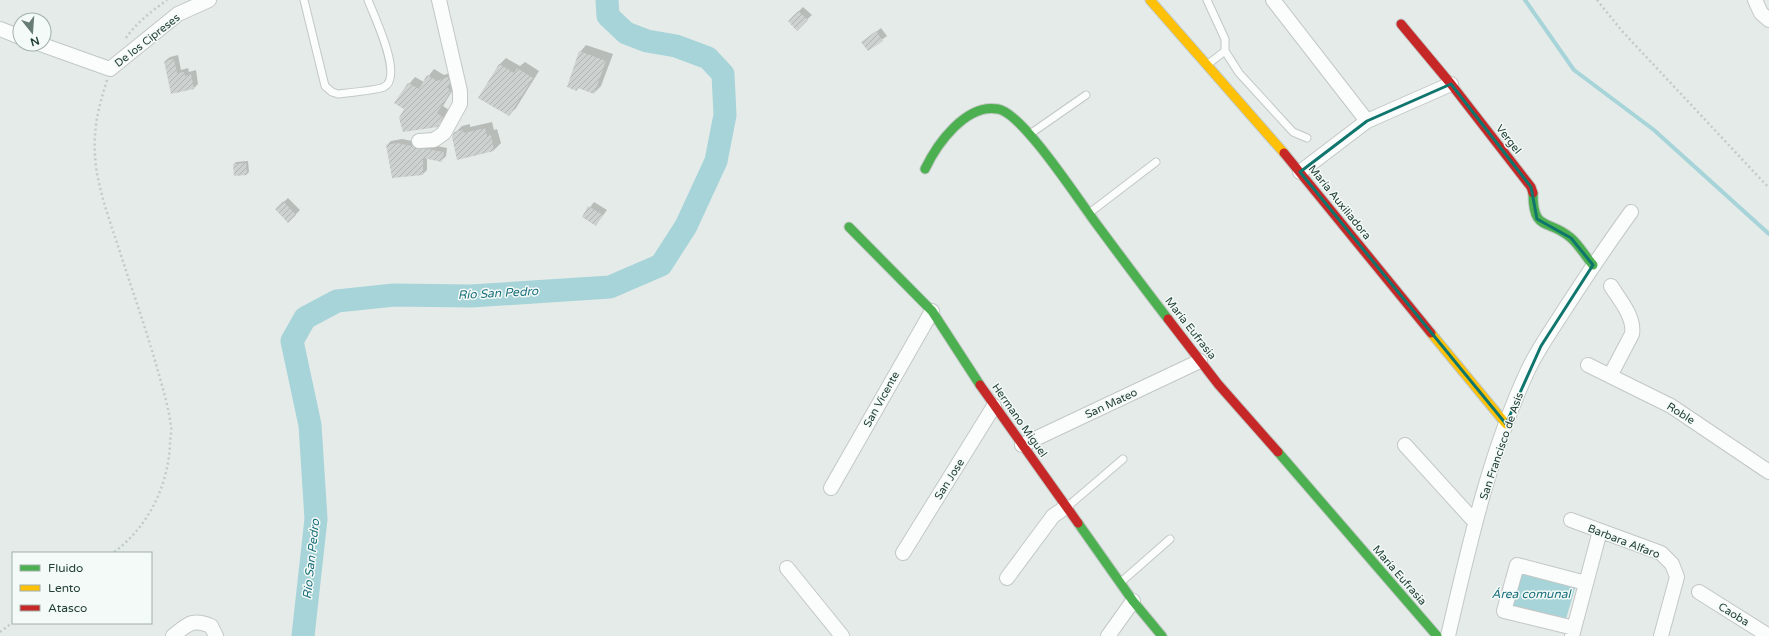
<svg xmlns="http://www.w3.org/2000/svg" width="1769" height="636" viewBox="0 0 1769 636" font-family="'Varela Round',sans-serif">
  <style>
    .water { fill: #a6d4d9 }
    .shadow { fill: #0003 }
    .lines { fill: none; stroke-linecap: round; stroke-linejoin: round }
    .stream { stroke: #a6d4d9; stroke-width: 4 }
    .river { stroke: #a6d4d9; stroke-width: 23 }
    .building { fill: url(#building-hatch) }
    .lane-casing { stroke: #c2c8c5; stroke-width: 9 }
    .street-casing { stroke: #c2c8c5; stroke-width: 16 }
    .fast-casing { stroke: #c1c8c5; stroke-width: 11 }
    .slow-casing { stroke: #c1c8c5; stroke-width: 11 }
    .jam-casing { stroke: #c1c8c5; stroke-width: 11 }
    .path { stroke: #c1cbc7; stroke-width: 2.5; stroke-dasharray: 2 3; stroke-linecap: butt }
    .lane { stroke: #fbfcfc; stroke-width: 7 }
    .street { stroke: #fbfcfc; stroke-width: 14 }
    .fast { stroke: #4caf50; stroke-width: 9 }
    .slow { stroke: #ffc107; stroke-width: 9 }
    .jam { stroke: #c62828; stroke-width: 9 }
    .marked { fill: none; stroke: #0f766e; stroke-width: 3; stroke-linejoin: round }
    .labels { text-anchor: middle; stroke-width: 3; stroke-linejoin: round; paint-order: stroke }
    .street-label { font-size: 11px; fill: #224037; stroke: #f4faf7 }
    .water-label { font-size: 12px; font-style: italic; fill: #1b707d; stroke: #f4faf7 }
  </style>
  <defs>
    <pattern id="building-hatch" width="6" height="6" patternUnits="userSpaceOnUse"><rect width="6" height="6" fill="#cdd2d0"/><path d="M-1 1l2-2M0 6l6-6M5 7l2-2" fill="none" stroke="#b0b5b3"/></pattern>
  </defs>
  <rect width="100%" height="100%" fill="#e5ebe8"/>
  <!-- water -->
  <path class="water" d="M1517,572L1575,588L1566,619L1508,606Z"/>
  <!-- shadow -->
  <path class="shadow" d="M803,7L812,15L797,29L789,21Z
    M881,28L887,36L868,50L863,42Z
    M586,45L613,54L601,86L594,93L579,87L577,90L580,52Z
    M178,55L181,70L188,68L189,72L196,70L198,84L194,88L172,93L165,61L170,57Z
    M506,58L520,66L525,62L539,71L516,108L509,115L499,65Z
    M434,69L444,75L455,71L457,83L443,106L449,110L444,119L437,126L406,109L409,84L415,77L424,82Z
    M492,122L494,130L497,129L501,143L494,150L458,159L455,133L462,126L470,124V127Z
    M402,139L447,148L446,156L441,161L427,158V170L423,174L387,145L391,141Z
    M248,161L249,172L247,174L234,164L236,162Z
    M288,198L300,210L288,222L276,209Z
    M594,202L607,210L596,225L583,217Z"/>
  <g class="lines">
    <!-- stream -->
    <path class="stream" d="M1525,0L1574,70L1654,130L1769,234"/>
    <!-- river -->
    <path class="river" d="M303,636L316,519L310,425L292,341L305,318L337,301L394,295L471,296L610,287L661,265L686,226L716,161L725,115L723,74L708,58L676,46L647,41L626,33L608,16L607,0"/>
  </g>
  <!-- building -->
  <path class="building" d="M798,11L808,20L797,31L788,21Z
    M876,31L883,41L868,51L861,42Z
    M579,51L606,61L594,94L578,88L577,91L567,87Z
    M174,59L177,73L184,72L185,76L191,74L194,89L171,94L164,61Z
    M499,64L514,73L517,68L533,78L509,116L478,98Z
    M427,75L437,81L448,77L450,83L447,87L451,91L437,113L443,117L438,127L403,132L399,118L404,109L394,103L408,83L419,89Z
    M485,128L487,136L491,135L494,151L457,160L452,137L454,132L463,130L464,133Z
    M397,143L412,146L419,149H427L444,152L442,162L423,158V175L392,178L386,145Z
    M246,163L247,175L234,176L233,164Z
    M283,201L296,215L288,223L275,209Z
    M588,206L603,215L596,226L582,217Z"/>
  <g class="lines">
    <!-- lane casing -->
    <g class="lane-casing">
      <path id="lane" d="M304,0L325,86L332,92L338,94C346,93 379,90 384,87C404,77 374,16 368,0
        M1207,0L1225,39V51L1239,73L1293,132L1307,138
        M1208,64L1225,51
        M1030,134L1086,95
        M1088,214L1156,162
        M1067,507L1123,459
        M1121,582L1170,539"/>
    </g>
    <!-- street casing -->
    <g class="street-casing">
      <path id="street" d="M1273,0L1367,121
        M1755,0L1761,13L1769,20
        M0,29L20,37
        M40,44L110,69L178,14L209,0
        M419,141L434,140L444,133L460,104V91L439,0
        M1300,172L1367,121L1451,84
        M1588,365L1671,406L1769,472
        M1610,376L1632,334C1635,317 1619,299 1611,286
        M1022,445L1200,361
        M1405,445L1475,522
        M831,488L932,311
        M1571,520L1661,553L1672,564L1677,577L1661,636
        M903,553L994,406
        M787,568L842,636
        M1007,578L1053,516L1066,507
        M1699,592L1769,636
        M1574,628L1504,611L1517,565L1586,583
        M173,636C188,624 192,618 211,626L216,636
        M1108,636L1133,601
        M1448,636C1469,546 1489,454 1528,370C1538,349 1551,331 1563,312C1585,278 1607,245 1631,212
        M1572,636L1600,531"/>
    </g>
    <!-- fast casing -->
    <g class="fast-casing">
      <path id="fast" d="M925,169C937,144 966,103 998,109C1023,113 1081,204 1098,226C1121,257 1144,288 1168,319
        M1533,193C1533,233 1548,218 1571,238C1579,245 1586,257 1593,265
        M849,227L932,311L980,385
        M1278,452L1437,636
        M1078,523L1133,601L1162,636"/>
    </g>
    <!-- slow casing -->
    <g class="slow-casing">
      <path id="slow" d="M1150,0L1284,153
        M1431,333L1506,424"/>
    </g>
    <!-- jam casing -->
    <g class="jam-casing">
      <path id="jam" d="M1401,24L1451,84L1531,187L1533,193
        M1284,153L1431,333
        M1168,319L1218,384L1278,452
        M980,385L1078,523"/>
    </g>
    <!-- path -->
    <path class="path" d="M1597,0L1622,31L1769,188
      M126,38C137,22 152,11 167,0
      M107,80C97,112 92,134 96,167C100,194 110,222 119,249C133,293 149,337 161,382C165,396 169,411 171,426C172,432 170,438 170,444C168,487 148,527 113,553
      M0,632L13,622"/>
    <!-- lane -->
    <use href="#lane" class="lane"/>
    <!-- street -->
    <use href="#street" class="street"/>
    <!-- fast -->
    <use href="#fast" class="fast"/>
    <!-- slow -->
    <use href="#slow" class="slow"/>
    <!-- jam -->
    <use href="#jam" class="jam"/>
  </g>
  <!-- marked area -->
  <path class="marked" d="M1451,84L1531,187L1537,219L1571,238L1593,265L1541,346L1506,424L1300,172L1367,121Z"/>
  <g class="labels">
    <!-- street labels -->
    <g class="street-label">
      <text transform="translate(147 40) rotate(-38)" y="4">De los Cipreses</text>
      <text transform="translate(1509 139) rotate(52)" y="4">Vergel</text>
      <text transform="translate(1340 202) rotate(51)" y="4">María Auxiliadora</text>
      <text transform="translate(1191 328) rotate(52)" y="4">María Eufrasia</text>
      <text transform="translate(881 399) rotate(-61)" y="4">San Vicente</text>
      <text transform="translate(1111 403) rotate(-25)" y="4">San Mateo</text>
      <text transform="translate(1681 413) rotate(32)" y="4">Roble</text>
      <text transform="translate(1020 420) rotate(55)" y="4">Hermano Miguel</text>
      <text transform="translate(1501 446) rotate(-71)" y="4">San Francisco de Asís</text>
      <text transform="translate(949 479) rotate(-58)" y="4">San Jose</text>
      <text transform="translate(1624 541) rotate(21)" y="4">Barbara Alfaro</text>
      <text transform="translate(1400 575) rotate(49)" y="4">María Eufrasia</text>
      <text transform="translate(1734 614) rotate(32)" y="4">Caoba</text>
    </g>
    <!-- water labels -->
    <g class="water-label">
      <text transform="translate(498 293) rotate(-3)" y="4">Río San Pedro</text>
      <text transform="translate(311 559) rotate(-84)" y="4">Río San Pedro</text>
      <text x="1531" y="598">Área comunal</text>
    </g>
  </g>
  <!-- legend -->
  <rect x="12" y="552" width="140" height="72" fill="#f4faf7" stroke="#a0b0aa"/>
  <rect x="20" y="565" width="20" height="6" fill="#4caf50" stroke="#a0b0aa"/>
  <text x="48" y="572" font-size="12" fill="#224037">Fluido</text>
  <rect x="20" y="585" width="20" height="6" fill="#ffc107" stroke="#a0b0aa"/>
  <text x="48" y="592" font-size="12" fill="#224037">Lento</text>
  <rect x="20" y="605" width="20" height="6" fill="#c62828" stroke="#a0b0aa"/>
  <text x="48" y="612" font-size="12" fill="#224037">Atasco</text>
  <!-- north arrow -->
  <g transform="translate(32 32) rotate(163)"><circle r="19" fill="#f4faf7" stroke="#a0b0aa"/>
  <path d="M0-3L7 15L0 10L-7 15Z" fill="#667c75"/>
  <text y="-6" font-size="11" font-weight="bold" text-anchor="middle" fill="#224037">N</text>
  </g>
</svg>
